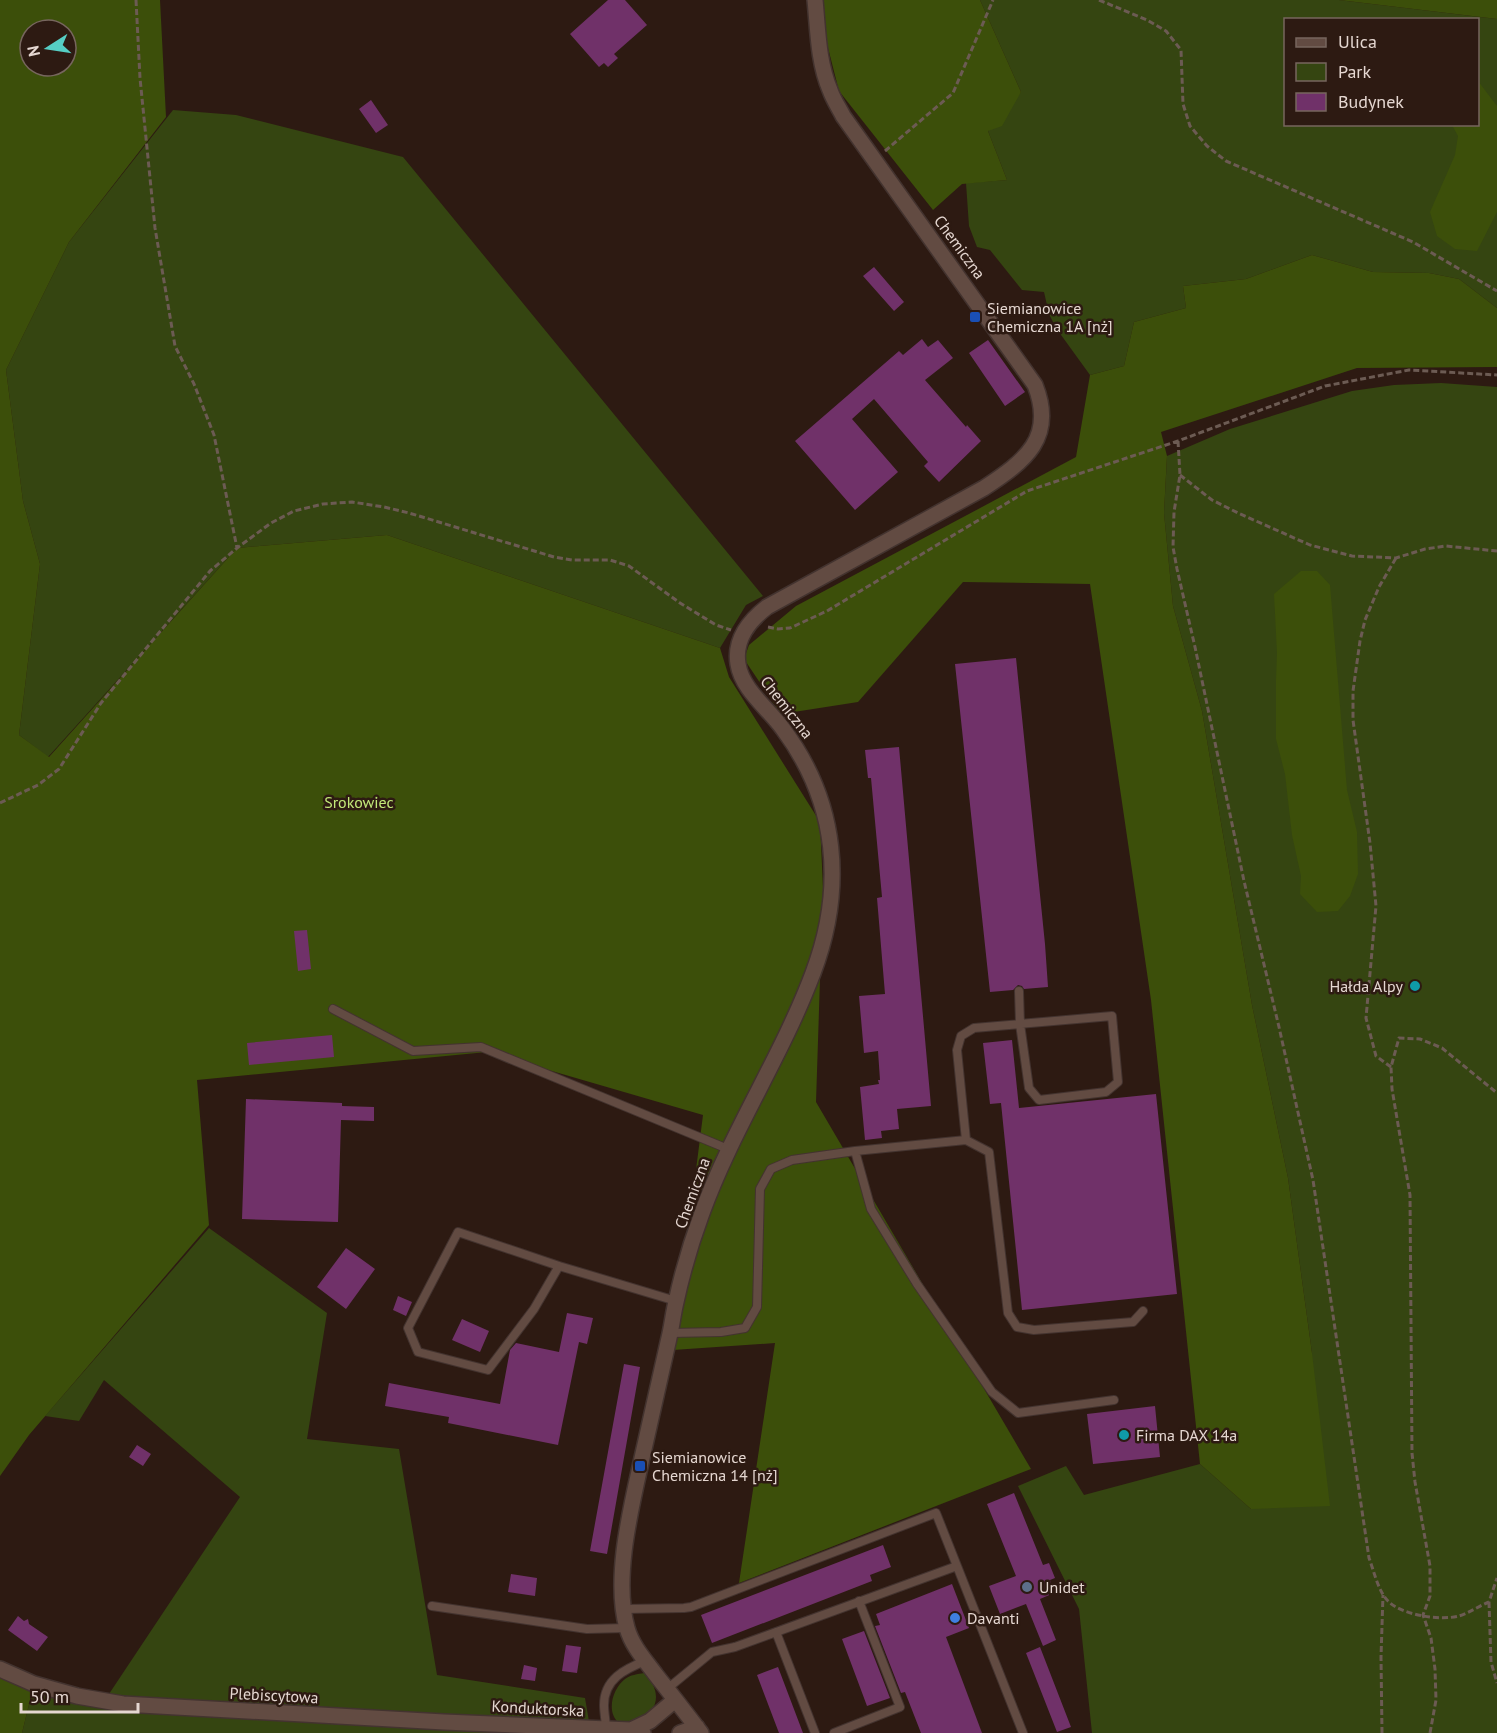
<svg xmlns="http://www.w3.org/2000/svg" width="1497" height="1733" viewBox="0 0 1497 1733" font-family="'PT Sans',sans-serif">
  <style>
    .green { fill: #354511; fill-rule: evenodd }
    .forest { fill: #3c4f0a; fill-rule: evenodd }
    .building { fill: #703169 }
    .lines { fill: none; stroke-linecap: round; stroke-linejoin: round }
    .lane-casing { stroke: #43332f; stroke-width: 10 }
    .street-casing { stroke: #43332f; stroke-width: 18 }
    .path { stroke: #6c5b53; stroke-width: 3; stroke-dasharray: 6 3; stroke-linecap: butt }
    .lane { stroke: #624b42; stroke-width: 8 }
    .street { stroke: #624b42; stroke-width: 15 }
    .transit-dot { fill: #1a4fb4; stroke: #2d1a12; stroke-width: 2 }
    .culture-dot { fill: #0f9aa8; stroke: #2d1a12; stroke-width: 2 }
    .service-dot { fill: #5c6f8a; stroke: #2d1a12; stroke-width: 2 }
    .shop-dot { fill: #3f7fe0; stroke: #2d1a12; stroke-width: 2 }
    .labels { text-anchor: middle; stroke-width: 5; stroke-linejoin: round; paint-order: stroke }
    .street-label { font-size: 16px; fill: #e5d7d1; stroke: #2d1a12 }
    .poi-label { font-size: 16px; fill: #e5d7d1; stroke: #2d1a12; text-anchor: start }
    .park-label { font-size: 16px; fill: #c2e878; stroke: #2d1a12 }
  </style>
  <rect width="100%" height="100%" fill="#2d1a12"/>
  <!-- green -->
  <path class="green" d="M980,0H1339L1497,19V308L1459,279L1429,273L1373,272L1312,255L1246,279L1183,286L1186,308L1134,322L1124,366L1090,375L1056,328L1049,314L1044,292L1022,290L990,250L977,247L969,226L966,183L1007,180L988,131L1021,92ZM1286,20H1478V124H1286Z
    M173,110L236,115L403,157L763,596L746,605L720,648L387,535L237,548L48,757L19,735L40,564L23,501L6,370L69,242Z
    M1441,383L1497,387V1733H1092L1079,1609L1018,1486L1066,1466L1084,1495L1200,1464L1251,1509L1312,1353L1288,1178L1252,1005L1202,711L1173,606L1164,513L1167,456L1230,429L1352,391L1394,385Z
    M209,1228L327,1313L307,1439L399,1449L437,1675L585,1698L591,1733H22L34,1684L109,1694L240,1497L104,1380L79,1421L45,1416Z
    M644,1673C661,1689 661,1711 637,1720C631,1723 624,1722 618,1722C606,1711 613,1688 625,1679C630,1675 638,1674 644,1673Z"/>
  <!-- forest -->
  <path class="forest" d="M0,0H160L166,117L69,242L6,370L23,501L40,564L19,735L49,757L237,548L387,535L720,648L729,677L820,822L823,888L816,1102L1031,1469L739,1583L775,1343L673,1350L703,1115L487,1052L197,1080L209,1225L29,1435L0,1476ZM30,30H66V66H30Z
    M822,0H980L1021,92L1002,126L988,131L1007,180L962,184L933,210L839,91L826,40Z
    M1339,0H1497V19Z
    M1478,81L1497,106V212L1477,251L1455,249L1437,236L1430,212L1455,155L1458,136L1452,125L1478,124Z
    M1312,255L1373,272L1429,273L1459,279L1497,308V367L1357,368L1161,432L1167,456L1164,513L1173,606L1202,711L1252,1005L1288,1178L1312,1353L1330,1506L1251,1509L1200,1464L1151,1000L1090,584L963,582L858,702L781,714L744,659L749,645L796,606L1076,457L1090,375L1124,366L1134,322L1186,308L1183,286L1246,279Z
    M1301,571H1317L1330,585L1347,790L1357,832L1358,874L1350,896L1338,911L1317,912L1300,894L1301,876L1292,835L1285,774L1276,739V680L1277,653L1274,594Z
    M0,1678L34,1684L22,1733H0Z"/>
  <!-- building -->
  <path class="building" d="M608,0H625L647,25L614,54L618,58L608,67L604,63L599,67L570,34Z
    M371,100L388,125L376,133L359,109Z
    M874,267L904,302L894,311L863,276Z
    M922,339L928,347L938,340L953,358L925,380L966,427L967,425L981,441L939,482L924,466L928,462L874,399L852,419L898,472L855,510L795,441L899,351L903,355Z
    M988,340L1025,392L1005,406L969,353Z
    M1016,658L1045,944L1048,987L1024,989L1022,986L1018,985L1013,990L990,992L955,664Z
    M899,747L931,1106L897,1109L899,1129L881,1131L882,1138L865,1140L860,1087L879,1084L878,1080H880L878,1051L864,1053L859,996L885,994L877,898L882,897L871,778H868L865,750Z
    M307,930L311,969L298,971L294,931Z
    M332,1035L334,1057L249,1065L247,1043Z
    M1012,1040L1019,1108L1156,1094L1177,1294L1022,1310L1001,1103L990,1104L983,1043Z
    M246,1099L342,1103V1106L374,1107V1121L341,1120L338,1222L242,1219Z
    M346,1248L375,1269L346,1309L317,1287Z
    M398,1296L412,1302L406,1316L393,1310Z
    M567,1313L593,1318L587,1344L579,1342L558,1445L448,1423L449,1417L385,1406L389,1383L500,1404L510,1350L516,1343L559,1352Z
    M462,1319L489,1331L480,1352L452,1340Z
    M624,1364L640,1367L607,1554L590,1551Z
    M1155,1406L1160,1457L1093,1464L1087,1414Z
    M137,1445L151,1454L143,1466L129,1457Z
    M1014,1493L1043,1565L1049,1563L1055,1578L1050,1580L1054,1593L1040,1599L1056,1640L1043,1646L1026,1604L1000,1614L989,1586L1016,1576L987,1504Z
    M883,1545L891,1567L870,1575L872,1581L712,1643L701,1615Z
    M511,1574L537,1578L535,1596L508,1592Z
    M952,1584L969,1628L946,1637L982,1733H921L905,1692L901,1693L875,1626L880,1625L876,1614Z
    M18,1616L24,1621L28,1619L29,1624L48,1637L37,1651L8,1630Z
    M864,1631L890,1698L867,1706L842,1639Z
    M566,1645L581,1647L577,1673L562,1671Z
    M1040,1647L1071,1727L1057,1732L1026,1653Z
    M524,1665L537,1668L535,1681L521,1679Z
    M778,1667L803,1733H779L757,1675Z"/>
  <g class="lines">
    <!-- lane casing -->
    <g class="lane-casing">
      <path id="lane" d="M333,1009L413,1051L481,1047L728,1149
        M966,1140L989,1152L1008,1313L1017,1327L1034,1330L1133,1322L1143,1311
        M855,1151L966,1140L957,1050L961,1036L974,1028L1112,1016L1118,1082L1106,1092L1039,1100L1029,1088L1020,1024L1019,991
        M559,1266L534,1309L488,1370L418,1352L408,1328L458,1232L559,1266L676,1301
        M670,1333L721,1332L745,1328L757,1307L760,1189L771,1169L792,1160L855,1151L871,1209L917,1284L992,1392L1018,1413L1114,1400
        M432,1606L587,1629L627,1628
        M623,1609L684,1608L691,1607L936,1513L957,1566
        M776,1632L815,1733
        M667,1689L712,1652L735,1647L957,1566L1023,1733
        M606,1730C606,1721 604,1713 604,1705C604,1679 625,1669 645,1661
        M834,1733L900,1707L859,1601"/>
    </g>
    <!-- street casing -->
    <g class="street-casing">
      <path id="street" d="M0,1669L34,1684L77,1696L123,1704L444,1722L631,1730L643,1733
        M631,1730L650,1721L675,1700
        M680,1733L697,1727
        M701,1733C686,1713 671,1694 656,1675C645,1660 632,1646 627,1628C613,1578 631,1508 642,1458C651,1418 660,1378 669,1338C672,1326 673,1314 676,1302C682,1274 692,1240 702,1213C732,1130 782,1056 813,973C845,888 838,803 783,729C769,709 742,690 738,664C734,639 749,621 767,607L984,488C1025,461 1056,438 1035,385L843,116C839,108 833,99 830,90C818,62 818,30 815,0"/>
    </g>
    <!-- path -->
    <path class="path" d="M136,0L140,78L155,228L175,346L194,384L214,435L237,548
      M1099,0L1147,20L1166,31L1181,50L1183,104L1190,126L1207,146L1226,161L1413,242L1497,291
      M885,151L953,93L993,0
      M1178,441L1180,475L1174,512L1173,547L1177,569L1195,647L1244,881L1279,1027L1313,1180L1369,1558C1374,1571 1378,1591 1388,1601C1401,1615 1440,1621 1459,1616C1469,1613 1479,1606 1489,1602L1497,1578
      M1180,475L1212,500L1238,513L1310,545L1352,556L1396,558L1425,549L1446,546L1497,551
      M768,627L778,629L790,628L827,611L1027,491L1178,441L1325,386L1409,370L1497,375
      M0,803L38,785L59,769L101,703L210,571L237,548L271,523L294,511L323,504L352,502L384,507L409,513L554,557L572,560H610L629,566L680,603L716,625L731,630
      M1391,1067L1376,1056L1366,1018L1376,906L1370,843L1353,720V691L1360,641L1365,620L1379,587L1396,558
      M1489,1602L1491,1662L1497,1683
      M1382,1733L1381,1657L1383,1595
      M1430,1733L1436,1700L1435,1669L1431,1638L1423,1615L1430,1596V1566L1415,1482L1412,1453L1410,1195L1392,1089L1391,1067L1399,1038L1420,1039L1442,1048L1497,1093"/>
    <!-- lane -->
    <use href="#lane" class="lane"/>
    <!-- street -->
    <use href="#street" class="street"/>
  </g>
  <!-- markers -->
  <g class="transit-dot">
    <rect x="969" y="311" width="12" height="12" rx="3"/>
    <rect x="634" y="1460" width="12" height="12" rx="3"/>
  </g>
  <g class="culture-dot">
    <circle cx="1415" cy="986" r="6"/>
    <circle cx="1124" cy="1435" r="6"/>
  </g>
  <circle class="service-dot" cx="1027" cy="1587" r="6"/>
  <circle class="shop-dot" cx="955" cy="1618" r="6"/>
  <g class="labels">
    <!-- street labels -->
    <g class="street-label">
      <text transform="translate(960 247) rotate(54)" y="6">Chemiczna</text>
      <text transform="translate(787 707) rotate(52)" y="6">Chemiczna</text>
      <text transform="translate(692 1193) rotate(-70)" y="6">Chemiczna</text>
      <text transform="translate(274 1695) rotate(3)" y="6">Plebiscytowa</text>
      <text transform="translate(538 1708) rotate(3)" y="6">Konduktorska</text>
    </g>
    <!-- poi labels -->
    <g class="poi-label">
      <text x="987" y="314">Siemianowice<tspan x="987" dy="18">Chemiczna 1A [nż]</tspan></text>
      <text x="1403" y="992" text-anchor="end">Hałda Alpy</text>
      <text x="1136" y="1441">Firma DAX 14a</text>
      <text x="652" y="1463">Siemianowice<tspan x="652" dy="18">Chemiczna 14 [nż]</tspan></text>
      <text x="1039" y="1593">Unidet</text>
      <text x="967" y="1624">Davanti</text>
    </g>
    <!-- park labels -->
    <g class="park-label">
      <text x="359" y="808">Srokowiec</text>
    </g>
  </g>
  <!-- legend -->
  <rect x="1284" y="18" width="195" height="108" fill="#2d1a12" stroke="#77665e" stroke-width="1.5"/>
  <rect x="1296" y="38" width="30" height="9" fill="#624b42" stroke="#77665e" stroke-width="1.5"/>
  <text x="1338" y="48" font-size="18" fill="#e5d7d1">Ulica</text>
  <rect x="1296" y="63" width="30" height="18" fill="#354511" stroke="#77665e" stroke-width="1.5"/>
  <text x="1338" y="78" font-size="18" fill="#e5d7d1">Park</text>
  <rect x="1296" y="93" width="30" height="18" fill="#703169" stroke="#77665e" stroke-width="1.5"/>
  <text x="1338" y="108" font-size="18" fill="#e5d7d1">Budynek</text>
  <!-- north arrow -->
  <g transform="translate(48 48) rotate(258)"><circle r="28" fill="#2d1a12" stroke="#77665e" stroke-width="1.5"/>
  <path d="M0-4.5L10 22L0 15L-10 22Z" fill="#56cec4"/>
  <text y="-9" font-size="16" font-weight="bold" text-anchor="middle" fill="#e5d7d1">N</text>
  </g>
  <!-- scale -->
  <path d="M21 1703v9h117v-9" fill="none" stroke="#e5d7d1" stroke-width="3"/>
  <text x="30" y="1703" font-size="18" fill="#e5d7d1" stroke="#2d1a12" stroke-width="4.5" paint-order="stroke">50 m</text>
</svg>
